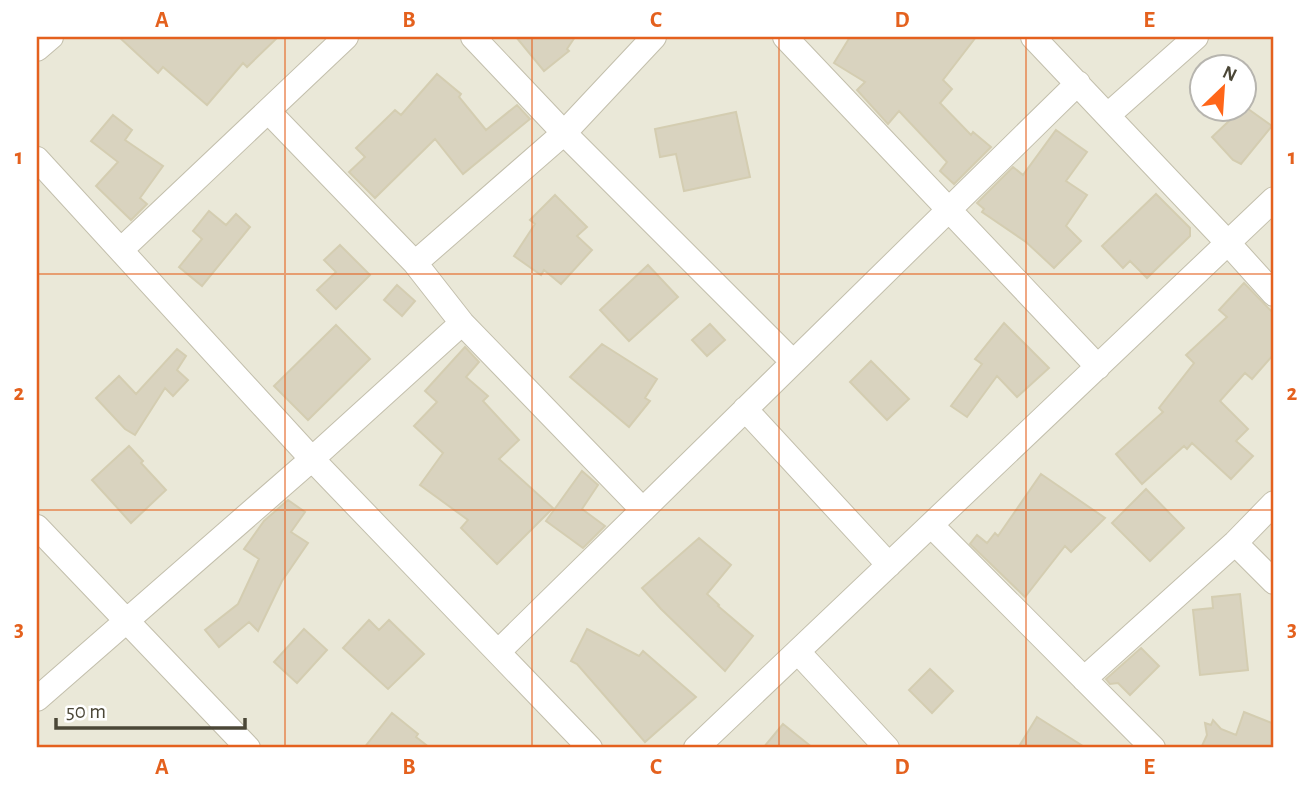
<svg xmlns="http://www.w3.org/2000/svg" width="1311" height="785" viewBox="0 0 1311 785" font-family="'Alegreya Sans',sans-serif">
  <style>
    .residential { fill: #eae8d8; fill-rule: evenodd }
    .building { fill: #d9d3bf; stroke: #d4cdb1; stroke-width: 2 }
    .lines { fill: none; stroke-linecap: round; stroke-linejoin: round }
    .minor-casing { stroke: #c3bfac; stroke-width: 26 }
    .minor { stroke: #fff; stroke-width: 24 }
    .grid { fill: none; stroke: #e4611e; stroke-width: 2; stroke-opacity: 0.55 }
    .neatline { fill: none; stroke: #e4611e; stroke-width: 2.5 }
    .grid-label { font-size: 23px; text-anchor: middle; font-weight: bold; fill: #e4611e }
  </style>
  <rect width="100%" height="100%" fill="#f6f5eb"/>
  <!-- residential -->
  <path class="residential" d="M37,37H1274V748H37ZM1202,66H1244V108H1202Z"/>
  <!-- building -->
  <path class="building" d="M119,37H278L247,67L243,63L207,105L163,67L158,73Z
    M516,37H575L567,49L569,51L544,71Z
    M850,37H976L943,80L952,89L940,103L971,135L973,132L991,147L954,184L940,171L947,162L899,111L888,124L857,90L865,82L834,63Z
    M437,74L461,94L459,97L486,130L517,105L530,119L463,174L435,139L375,198L349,172L365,157L356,148L395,110L401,115Z
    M1244,106L1272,126L1241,164L1233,160L1212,137L1230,120L1239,108H1244Z
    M736,112L750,177L684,191L676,154L660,157L655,129Z
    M113,115L132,130L125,140L163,166L140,198L147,204L131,220L96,186L118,162L91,141Z
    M1056,130L1087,152L1066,181L1087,195L1066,226L1081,241L1054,268L1026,242L982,212L984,209L977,203L1013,167L1023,175Z
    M1156,194L1190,228V236L1147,278L1130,261L1123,268L1102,246Z
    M555,195L587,227L577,236L592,250L561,284L544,270L541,275L514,256L535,224L530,220Z
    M209,211L226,225L236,214L250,227L202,286L179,267L202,239L193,231Z
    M340,245L370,275L336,309L317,290L336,272L324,260Z
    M648,265L678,297L629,341L600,310Z
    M1244,283L1274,314V354L1252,379L1245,373L1220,401L1248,429L1236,441L1253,456L1231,479L1192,443L1187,449L1184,446L1142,484L1116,454L1163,412L1159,408L1194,363L1186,355L1227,317L1219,310Z
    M397,285L415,301L402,316L384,300Z
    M1004,323L1049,368L1017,397L997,376L967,417L951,406L982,364L975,359Z
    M710,324L725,340L707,356L692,340Z
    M336,325L370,359L308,420L274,386Z
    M602,344L657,379L645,398L650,401L629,427L570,377Z
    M465,347L479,362L466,377L488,396L483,401L519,440L499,459L553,508L497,564L461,528L468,520L420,485L443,453L414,426L437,402L425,391Z
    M177,349L186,356L177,370L188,380L173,396L165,388L135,435L125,429L96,398L119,376L136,394Z
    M871,361L909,399L887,420L850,382Z
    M129,446L143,461L141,463L166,490L131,523L92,480Z
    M582,471L598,485L582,509L605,526L583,548L546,521Z
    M1041,474L1105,518L1071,552L1065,546L1025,597L970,544L977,535L987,543L995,533L998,536Z
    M1146,489L1184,528L1150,561L1112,523Z
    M288,500L305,512L291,532L308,543L282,581L258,631L249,622L219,647L205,630L238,604L259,559L244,549L264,521Z
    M699,538L731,565L707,594L719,605L718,606L753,636L725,671L661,609L642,588Z
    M1240,594L1248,670L1200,675L1193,610L1213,608L1212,597Z
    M369,620L379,630L389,620L424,654L388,689L343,648Z
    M304,629L327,650L297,683L274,662Z
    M587,629L639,656L643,651L696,697L645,742L577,664L571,661Z
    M1141,648L1159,666L1130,695L1118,683L1110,684L1106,679Z
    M930,669L953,691L932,713L909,690Z
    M1244,712L1274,724V748H1201L1207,735L1205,723L1211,725L1213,720L1221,729L1236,735Z
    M392,713L418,734L416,737L430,748H364Z
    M1037,717L1086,748H1018Z
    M783,724L813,748H763Z"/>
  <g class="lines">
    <!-- minor casing -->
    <g class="minor-casing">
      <path id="minor" d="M473,37L564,133L793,362
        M785,37L1098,367
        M1033,37L1228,243L1274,294
        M37,49L51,37
        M268,111L415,263L462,323L643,510
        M1108,115L1196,37
        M37,159L312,459L590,748
        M122,249L346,37
        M415,263L564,133L654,37
        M745,409L889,565
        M931,525L1153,748
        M37,527L248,748
        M1235,543L1274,582
        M499,651L1078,83
        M798,652L887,748
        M1084,679L1235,543L1274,503
        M37,699L312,459L462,323
        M696,748L1274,199"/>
    </g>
    <!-- minor -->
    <use href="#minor" class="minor"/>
  </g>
  <!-- grid -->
  <path class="grid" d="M285,37V748M532,37V748M779,37V748M1026,37V748M37,274H1274M37,510H1274"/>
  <!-- border -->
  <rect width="1311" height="785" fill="none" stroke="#ffffff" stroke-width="77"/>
  <!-- north arrow -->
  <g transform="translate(1223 88) rotate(25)"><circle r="33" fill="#ffffff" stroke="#b7b5af" stroke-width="2"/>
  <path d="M0-5L12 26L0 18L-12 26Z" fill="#ff6619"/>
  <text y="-10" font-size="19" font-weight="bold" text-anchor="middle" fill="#4b4737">N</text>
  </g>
  <!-- scale -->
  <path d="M56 718v10h189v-10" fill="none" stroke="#4b4737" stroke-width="3.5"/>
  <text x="66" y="718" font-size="21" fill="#4b4737" stroke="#ffffff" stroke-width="5" paint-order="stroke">50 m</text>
  <rect x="38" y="38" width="1234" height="708" class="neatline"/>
  <g class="grid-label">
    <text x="162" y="27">A</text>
    <text x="409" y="27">B</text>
    <text x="656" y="27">C</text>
    <text x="902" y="27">D</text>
    <text x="1149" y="27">E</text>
    <text x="19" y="164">1</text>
    <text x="1292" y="164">1</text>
    <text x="19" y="400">2</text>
    <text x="1292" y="400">2</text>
    <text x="19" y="636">3</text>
    <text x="1292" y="636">3</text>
    <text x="162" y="774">A</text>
    <text x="409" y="774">B</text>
    <text x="656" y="774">C</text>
    <text x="902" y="774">D</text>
    <text x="1149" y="774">E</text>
  </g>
</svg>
